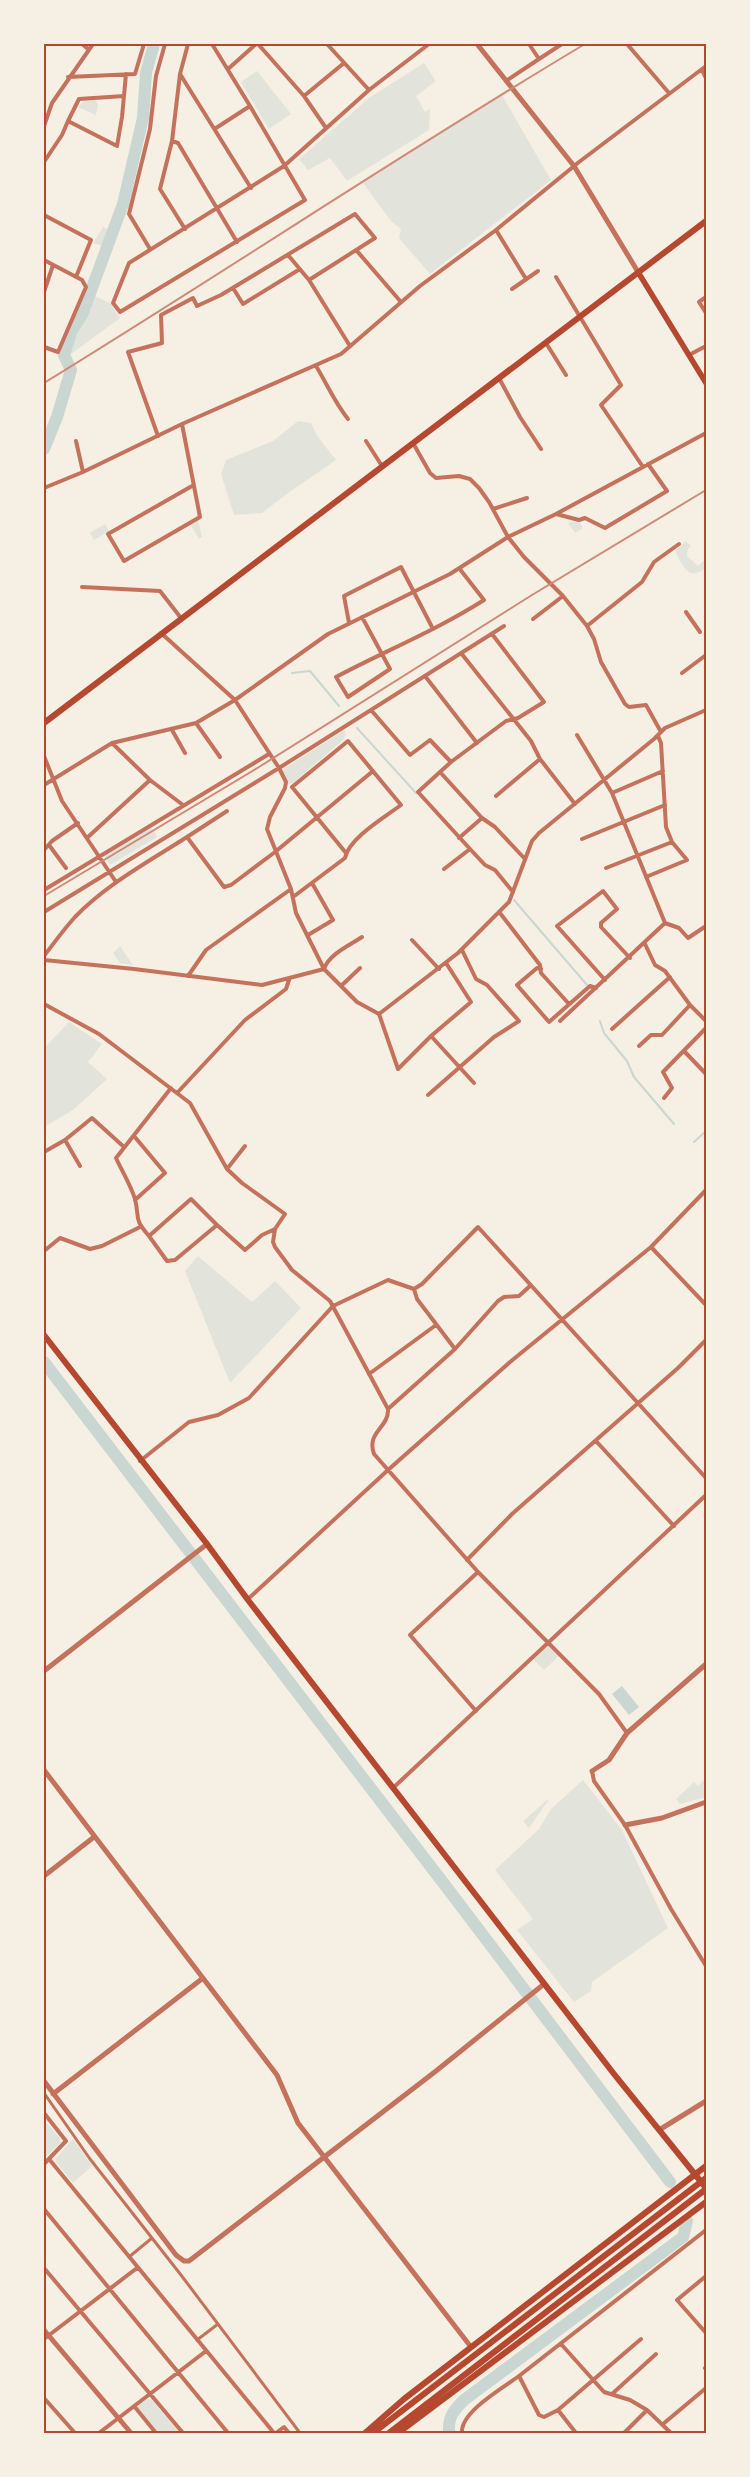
<svg xmlns="http://www.w3.org/2000/svg" width="750" height="2477" viewBox="0 0 750 2477" font-family="Manrope,sans-serif">
  <style>
    .green { fill: #e2e4dc }
    .water { fill: #c9d6d2 }
    .lines { fill: none; stroke-linecap: round; stroke-linejoin: round }
    .stream { stroke: #c9d6d2; stroke-width: 2 }
    .river { stroke: #c9d6d2; stroke-width: 12 }
    .pedestrian { stroke: #c5725c; stroke-width: 3 }
    .minor { stroke: #c5725c; stroke-width: 4 }
    .tertiary { stroke: #c5725c; stroke-width: 5 }
    .secondary { stroke: #b5482f; stroke-width: 5.5 }
    .primary { stroke: #b5482f; stroke-width: 6 }
    .trunk { stroke: #b5482f; stroke-width: 6 }
    .rail { stroke: #cf8b77; stroke-width: 2 }
    .neatline { fill: none; stroke: #b5482f; stroke-width: 2 }
  </style>
  <rect width="100%" height="100%" fill="#f6efe4"/>
  <!-- green -->
  <path class="green" d="M424,63L436,81L416,96L425,112L430,109L429,130L347,181L330,158L308,170L299,159L369,98Z
    M257,71L291,114L269,129L241,82Z
    M502,95L551,180L430,274L399,238L401,229L391,221L363,183Z
    M95,100L98,104L96,115L78,107L84,101Z
    M103,227L110,230L104,246L93,243Z
    M92,295L110,303L120,318L71,354C66,339 85,310 92,295Z
    M298,421L311,423L318,437L336,460L288,493L262,513L234,515L221,474L226,460L273,441Z
    M198,520L202,537L199,539L191,525Z
    M572,522L580,523L583,528L575,533L568,523Z
    M105,524L109,531L94,540L90,533Z
    M686,541L691,546L688,549L687,556L698,566L706,559V569C702,570 695,575 691,573C685,571 676,556 676,550Z
    M344,730L346,734L343,740L293,783L289,784L282,770Z
    M151,827L157,837L110,865L104,855Z
    M120,946L133,965L120,963L113,953Z
    M69,1022L102,1044L88,1062L107,1079L73,1110L44,1127V1048Z
    M198,1256L252,1302L275,1281L301,1308L230,1383L185,1271Z
    M548,1645L559,1656L544,1670L533,1659Z
    M706,1778V1797L680,1804L676,1799L694,1782L698,1786Z
    M583,1780L622,1830L668,1928L592,1982L591,1991L574,2002L517,1930L533,1919L495,1870L539,1829L551,1809Z
    M547,1800L548,1801L529,1828L523,1821Z
    M47,2124L60,2138V2143L44,2159V2125Z
    M73,2139L92,2166L73,2183L56,2162V2158Z
    M147,2399H151L180,2433H159L137,2407Z"/>
  <!-- water -->
  <path class="water" d="M622,1686L639,1707L629,1715L612,1694Z"/>
  <g class="lines">
    <!-- stream -->
    <path class="stream" d="M292,673L310,671L339,706
      M357,728L416,793
      M514,900L587,985
      M600,1021L604,1033L627,1061L634,1077L674,1124
      M694,1142L706,1131"/>
    <!-- river -->
    <path class="river" d="M44,449L57,417L71,370L64,355L72,330L82,315L123,204L143,118L146,73L154,44
      M44,1362L451,1893L670,2182
      M449,2433C448,2417 453,2411 464,2400L683,2237L687,2221"/>
    <!-- pedestrian -->
    <path class="pedestrian" d="M44,2093L90,2159L181,2275L300,2433
      M129,2257L152,2238
      M197,2340L218,2324"/>
    <!-- minor -->
    <path class="minor" d="M82,44L88,49
      M212,44L250,106L216,128
      M258,44L304,96L326,128
      M327,44L369,90
      M627,44L669,93
      M539,59L562,44
      M228,69L256,44
      M702,70L706,78
      M180,74L251,188
      M68,77L135,74L144,44
      M506,81L539,59L529,44
      M304,96L344,63
      M250,106L305,200L120,312L113,303L129,263L284,166L369,90L429,44
      M68,121L79,99L124,96
      M44,126L52,103L93,44
      M172,141L178,143L237,242
      M44,162L62,135L68,121L117,146L122,117L126,74
      M44,215L91,240L76,277
      M185,229L160,189L172,141L180,74L188,44
      M496,230L526,279
      M150,249L129,214L150,129L156,76L165,44
      M357,251L401,302
      M288,255L309,280L350,346
      M44,260L82,280L86,287L58,352L44,347
      M556,277L621,385L601,405L643,467
      M233,288L243,304L300,269
      M512,289L538,271
      M44,292L53,265
      M706,297L699,302L706,313
      M546,343L566,375
      M689,355L706,346
      M316,366C327,384 335,403 348,419
      M499,378L520,417L541,449
      M182,424L200,517L124,561L108,534L192,486
      M158,436L128,352L162,343L161,315L193,298L197,306L221,295L355,214L375,238L309,280
      M76,441L83,472
      M366,441L382,466
      M413,443L430,473L436,478L459,476L470,479L479,488L489,502L508,537L524,557L563,596L587,626L594,639L601,662L625,704L629,707L646,705L661,732
      M44,488L83,472L182,424L341,354L420,286L496,230L579,162L706,66
      M493,509L527,498
      M556,514L579,520L585,518L605,528L667,491L648,464
      M82,587L160,591L181,618
      M686,612L700,632
      M362,617L390,669L348,697L336,677C385,651 437,630 484,600L459,568
      M533,619L563,596
      M349,623L344,596L401,567L433,629
      M587,626L642,582L654,562L679,544
      M161,633L235,700L279,768L286,782L285,788L270,817L267,829L291,889L296,913L324,969L357,1002L379,1014L398,1069L431,1036L471,1002L446,963
      M492,634L544,702L518,718L506,721L451,762L418,792L470,849L485,865L495,870L513,892
      M461,653L531,741L540,759L575,804
      M682,673L706,655
      M425,676L477,743
      M371,710L410,755L430,740L451,762
      M196,723L220,757
      M172,730L185,753
      M577,735L612,793L665,923L679,928L688,938L706,926
      M112,743L150,780L183,805
      M44,756L62,801L116,882
      M440,772L482,818L495,827L525,859
      M44,785L112,743L196,723L235,700L328,634L450,574L508,537L556,514L706,433
      M612,793L663,771
      M496,796L540,759
      M88,837L150,780
      M187,837L227,811
      M459,838L482,818
      M582,839L665,805
      M49,845L66,868
      M44,850L52,841L78,823
      M606,868L672,842
      M444,869L470,849
      M646,877L687,860L672,842L666,827L661,743L658,736
      M44,890L269,754
      M293,897L345,858C349,838 385,817 401,805L348,741L292,787L346,853
      M44,912L279,768L504,626
      M500,913L540,965L541,973L569,1004
      M308,935L333,920L312,883
      M412,940L439,969
      M645,944L655,965L665,971L690,1005L706,1021
      M44,956C54,943 64,929 75,917C107,884 148,862 187,837L224,887L231,885L275,852L373,771
      M44,960L134,969L262,985L324,969C329,954 350,945 362,937
      M541,969L537,968L517,985L549,1022L590,986L596,988
      M188,976L206,950L291,889
      M605,980L557,926L603,891L617,909L601,923V927L630,958
      M341,986L360,968
      M44,1004L99,1034L190,1103L227,1169L242,1183L285,1214L275,1229L273,1242L275,1247L292,1270L330,1301L388,1409C389,1428 366,1432 374,1454L478,1572L599,1694L627,1733
      M379,1014L458,953L509,902L532,841L539,833L654,739L665,728L706,710
      M560,1021L665,923
      M612,1029L670,977
      M431,1036L474,1083
      M639,1046L651,1035H662L690,1005
      M684,1051L706,1074
      M171,1088L116,1158C122,1171 131,1186 135,1199C140,1219 133,1218 149,1236L191,1199L217,1225L245,1250L262,1235L275,1229
      M177,1093L245,1020L286,989L289,980
      M428,1095L494,1037L519,1021L487,985L476,979L462,950
      M664,1098L672,1088L663,1072L706,1028
      M134,1136L165,1173L135,1200
      M65,1140L80,1166
      M44,1152L65,1140L92,1118L124,1147
      M227,1169L245,1146
      M149,1236L167,1261L175,1260L217,1225
      M651,1247L706,1305
      M44,1251L60,1238L90,1249L102,1246L140,1227
      M414,1289L417,1299L455,1349
      M369,1374L436,1325
      M388,1409L455,1349L498,1301L504,1297L519,1296L531,1285
      M596,1441L674,1526
      M140,1461L189,1422L218,1415L249,1398L333,1306L388,1280L414,1289L422,1284L478,1227L706,1478
      M467,1560L512,1514L678,1368L706,1340
      M248,1599L388,1470L510,1362L651,1247L706,1190
      M476,1711L410,1635L478,1572
      M592,1771L594,1781L625,1825L671,1909L706,1966
      M393,1788L706,1495
      M44,2113L66,2141L44,2164
      M49,2159L274,2433
      M44,2209L228,2433
      M44,2268L183,2433
      M706,2276L677,2300L706,2333
      M44,2339L137,2268
      M561,2344L604,2392L630,2400L647,2410L671,2433
      M705,2368L706,2369
      M612,2394L656,2354
      M44,2398L75,2433
      M134,2406L156,2433
      M558,2410L641,2339
      M663,2424L706,2388
      M99,2433L206,2351
      M276,2433L284,2427L289,2433
      M462,2433C460,2412 503,2388 519,2376
      M576,2433L558,2410L544,2417L539,2415L519,2376L706,2230
      M624,2433L647,2410"/>
    <!-- tertiary -->
    <path class="tertiary" d="M477,44L574,166L638,272
      M44,1671L207,1544
      M44,1770L277,2075L298,2123L471,2347
      M592,1771L609,1760L627,1733L706,1664
      M625,1825L662,1818L706,1802
      M44,1876L94,1837
      M44,2081L176,2255L184,2261H189L436,2071L544,1984
      M53,2094L203,1978
      M659,2130L706,2101
      M44,2330L131,2433"/>
    <!-- secondary -->
    <path class="secondary" d="M638,272L706,383"/>
    <!-- primary -->
    <path class="primary" d="M44,723L706,221
      M44,1335L207,1544L248,1600L614,2074L706,2188"/>
    <!-- trunk -->
    <path class="trunk" d="M365,2433L404,2399L706,2166
      M373,2433L706,2178
      M389,2433L706,2189
      M398,2433L706,2202"/>
    <!-- rail -->
    <path class="rail" d="M44,383C225,272 402,153 585,44
      M44,896L259,767L532,595L706,490"/>
  </g>
  <!-- border -->
  <rect width="750" height="2477" fill="none" stroke="#f6efe4" stroke-width="90"/>
  <rect x="45" y="45" width="660" height="2387" class="neatline"/>
</svg>
